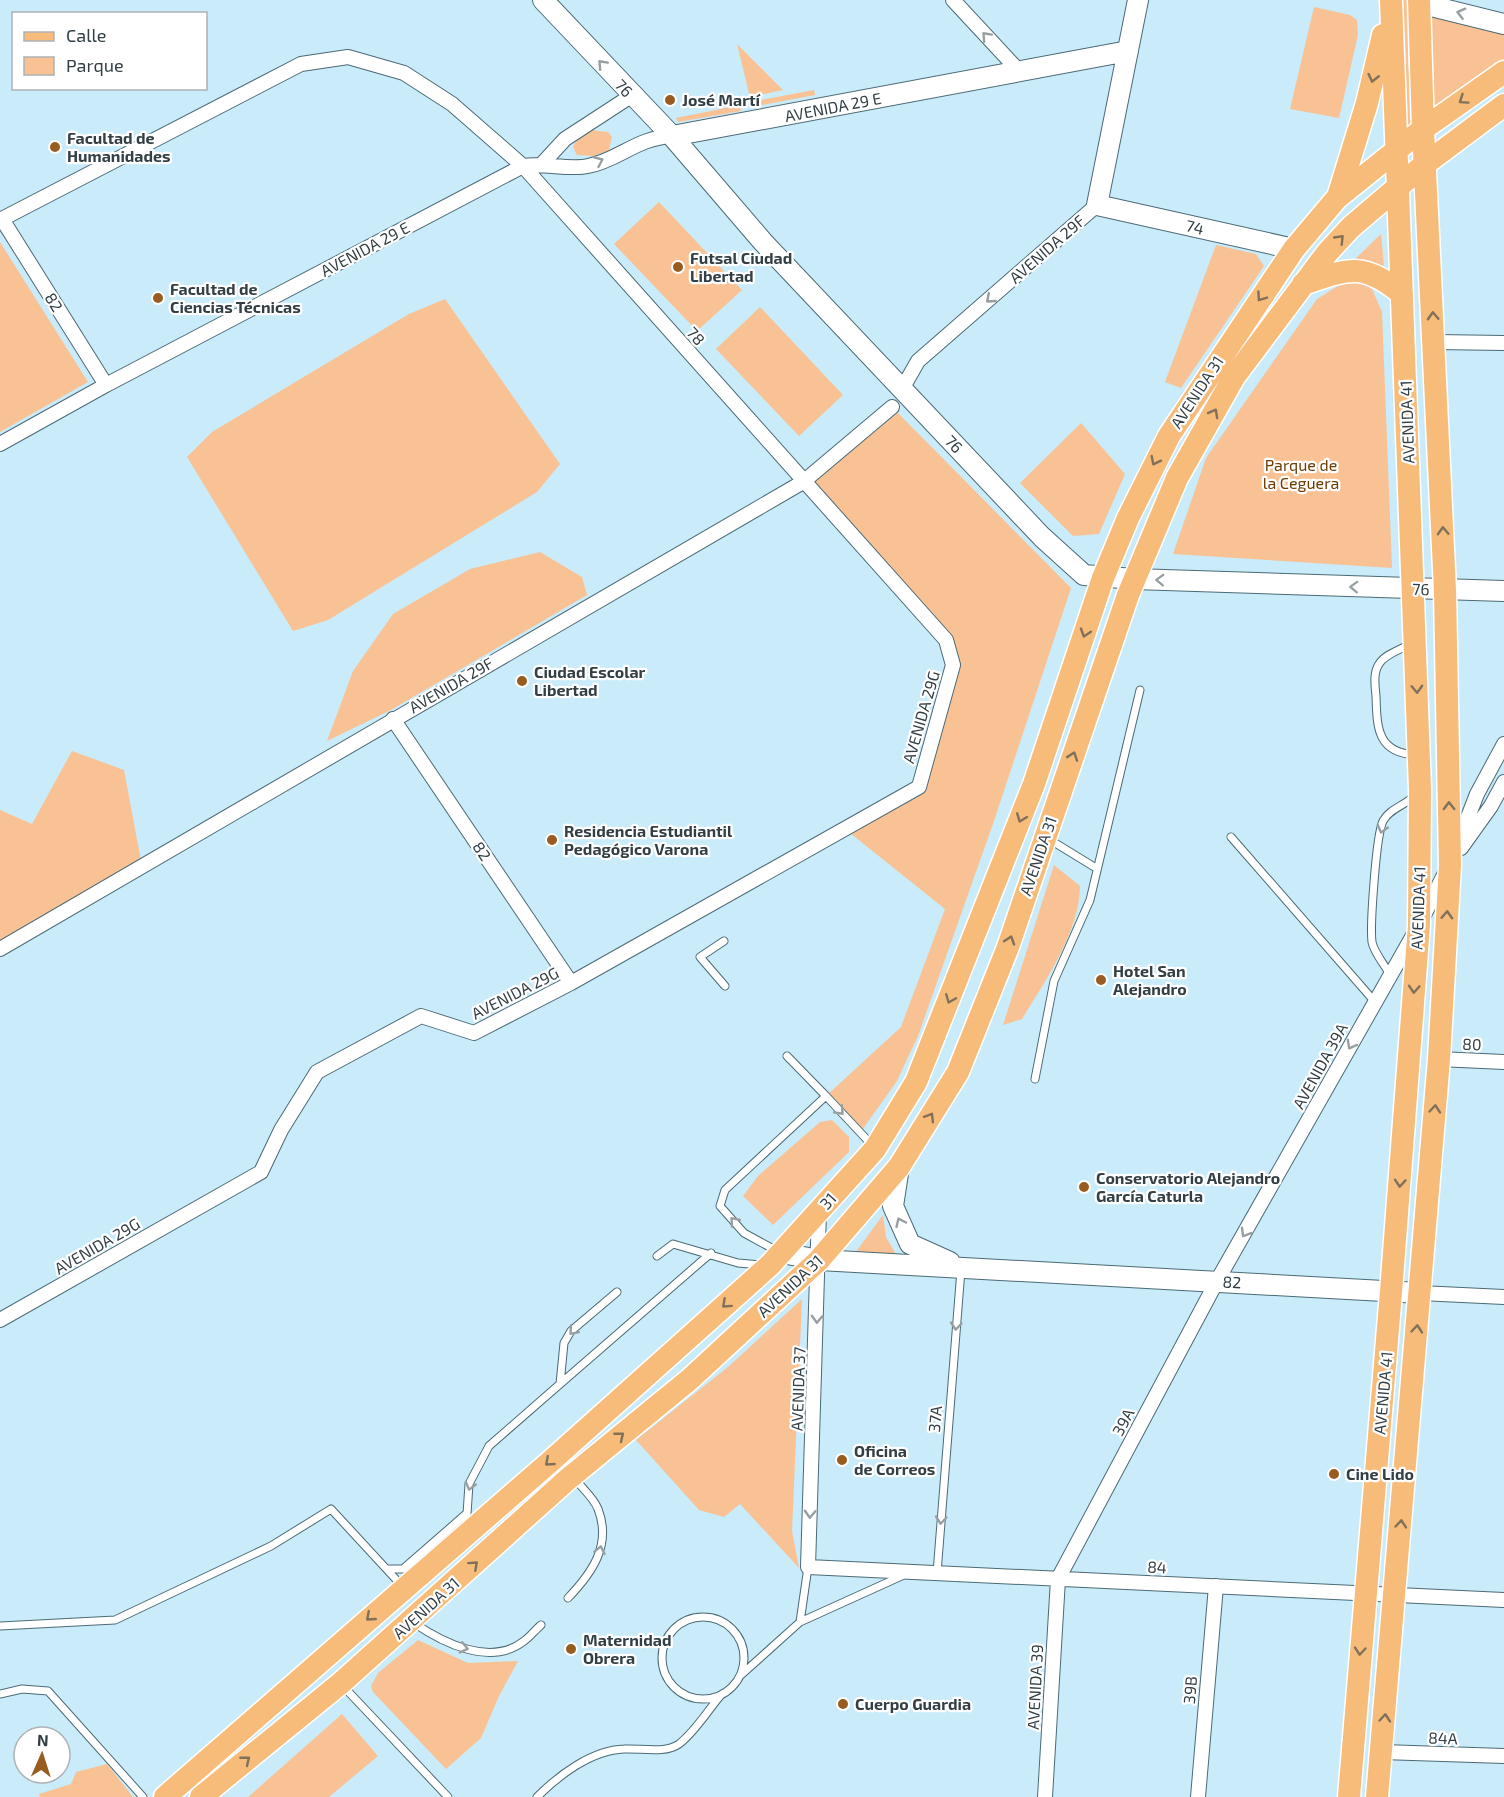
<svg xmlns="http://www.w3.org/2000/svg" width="1504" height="1797" viewBox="0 0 1504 1797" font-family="'Exo 2',sans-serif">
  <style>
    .green { fill: #f9c294 }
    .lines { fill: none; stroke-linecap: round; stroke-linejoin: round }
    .lane-casing { stroke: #4c6a76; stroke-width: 9 }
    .street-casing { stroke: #4c6a76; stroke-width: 16 }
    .secondary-casing { stroke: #4c6a76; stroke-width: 22 }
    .primary-casing { stroke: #fff; stroke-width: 25 }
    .lane { stroke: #fff; stroke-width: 7 }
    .street { stroke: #fff; stroke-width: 14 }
    .secondary { stroke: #fff; stroke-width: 20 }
    .primary { stroke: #f8bc7a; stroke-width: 22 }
    .oneway { stroke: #989fa2 }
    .oneway2 { stroke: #81715a }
    .poi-dot { fill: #995c20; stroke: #fff; stroke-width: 2 }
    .labels { text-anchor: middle; stroke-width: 4.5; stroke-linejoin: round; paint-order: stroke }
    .street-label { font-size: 16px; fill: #323f45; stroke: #fff }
    .poi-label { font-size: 16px; font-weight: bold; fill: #323f45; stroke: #fff; text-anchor: start }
    .park-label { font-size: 16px; fill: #6e3b00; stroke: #fff }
  </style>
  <rect width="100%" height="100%" fill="#caebf9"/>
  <!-- green -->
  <path class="green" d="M1403,0H1408V59L1413,124L1406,129L1402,49Z
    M1419,3L1504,24V72L1423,129Z
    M1314,7L1350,15L1357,20L1358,35L1339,118L1290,109Z
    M737,44L783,90L750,97Z
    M814,90L815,95L757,106L756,101Z
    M740,105L741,111L678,122L676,118Z
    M591,130L608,132L612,137L609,150L594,156L577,155L573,147L577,139Z
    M659,202L742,290L697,331L614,244Z
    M1381,234L1384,266L1354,260Z
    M0,242L88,382L0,432Z
    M1216,245L1256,254L1264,266L1181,388L1165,382Z
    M1356,281L1372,289L1382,312L1392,568L1173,554L1206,458L1317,299L1341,284Z
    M445,299L560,464L537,492L328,620L293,631L187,457L212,432L409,314Z
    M760,307L843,395L799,436L716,349Z
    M892,407L1071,588L994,821L918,1036L897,1081L860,1133L826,1096L901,1027L945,909L845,829L919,787L953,665L946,640L803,482Z
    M1081,423L1125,474L1099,534L1073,536L1020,483Z
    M540,552L582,577L587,595L391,710L327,741L353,671L393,614L470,569Z
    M72,751L124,770L142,866L0,949V810L32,824Z
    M1054,865L1080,886C1080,930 1045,982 1022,1019L1003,1025Z
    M832,1120L849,1137V1152L773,1225L743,1196L758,1176L820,1122Z
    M883,1215L886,1237L897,1256L855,1253Z
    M802,1299L792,1531L799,1568L740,1504L724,1517L699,1510L636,1440L728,1367Z
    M418,1640L468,1663L518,1661L499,1696L481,1738L446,1769L373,1692L371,1686L378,1673Z
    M342,1714L378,1756L329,1797H248Z
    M107,1764L133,1797H40L39,1794L71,1784L76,1772Z"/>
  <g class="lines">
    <!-- lane casing -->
    <g class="lane-casing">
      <path id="lane" d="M1410,644C1400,650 1385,654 1379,664C1373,673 1375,685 1376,696C1377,728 1377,753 1416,755
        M1231,837L1375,1002
        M1047,838L1096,868
        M724,941L700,957L725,986
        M1390,975C1385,965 1374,953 1372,942C1370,926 1376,835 1383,821C1390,808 1405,806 1415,795
        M787,1056L826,1096
        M1035,1079L1054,981L1090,900L1140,690
        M777,1251L744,1233L720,1206L725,1190L826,1096L872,1145
        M657,1256L673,1244L738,1263L761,1265
        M560,1384L711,1253
        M466,1529L469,1484L489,1446L560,1384L564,1343L571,1331L617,1292
        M387,1569H403L466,1514
        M937,1573L961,1270
        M568,1598C592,1573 612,1545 598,1509C594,1498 582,1488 575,1479
        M662 1658a41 41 0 1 1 82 0a41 41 0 1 1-82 0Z
        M800,1622L808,1567
        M414,1623C443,1643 491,1667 524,1641C530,1637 535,1630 541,1625
        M0,1626L115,1620L271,1546L331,1509L403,1587
        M741,1675L800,1622L906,1574
        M342,1685L448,1797
        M0,1694L22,1689L48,1691L143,1797
        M537,1797C559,1775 592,1750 624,1749C640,1748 665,1754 679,1744C695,1732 708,1710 721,1695"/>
    </g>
    <!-- street casing -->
    <g class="street-casing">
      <path id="street" d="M953,0L1019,71
        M542,164L565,139L631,96
        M2,219L106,385
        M0,220L301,64L348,57L404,73L452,104L523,166L946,640L953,665L919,787L571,983L474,1033L421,1016L317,1072L281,1130L261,1172L0,1320
        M1435,342L1504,343
        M902,389L918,361L1097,205
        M0,444L106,385L523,166C543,163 571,170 588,166C619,160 636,138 672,136
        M393,719L571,983
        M1461,848L1491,806L1504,782
        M1454,853L1477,794L1504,744
        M0,949L803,482L892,407
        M1439,1059L1504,1062
        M819,1211L808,1567L1504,1600
        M1420,1293L1504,1297
        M1382,1752L1504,1756
        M1045,1797L1058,1579L1217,1281L1419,925L1445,873
        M1198,1797L1216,1586"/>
    </g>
    <!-- secondary casing -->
    <g class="secondary-casing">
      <path id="secondary" d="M543,0L672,136L763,242L1042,537L1084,575L1134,579L1504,591
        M1138,0L1097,205L1294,249
        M1419,3L1504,24
        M672,136L1128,51
        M899,1167L893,1206L910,1244L950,1262
        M782,1253L819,1260L1420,1293"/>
    </g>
    <!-- primary casing -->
    <g class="primary-casing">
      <path id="primary" d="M1338,197L1367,103L1383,35
        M1303,284C1348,269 1362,261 1402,294
        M165,1797L551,1461L770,1265L875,1149L916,1082L1034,784L1103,578L1128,518L1169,436L1294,249L1337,198L1423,129L1504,72
        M201,1797L341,1683L568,1479L689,1380L819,1260L899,1167L958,1072L1008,947L1128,595L1177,478L1234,377L1327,253L1351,227L1425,164L1504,105
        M1349,1797L1391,1292L1419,925L1420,789L1391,0
        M1377,1797L1439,1059L1450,865L1445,590L1423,129L1419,0"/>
    </g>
    <!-- lane -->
    <use href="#lane" class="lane"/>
    <!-- street -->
    <use href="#street" class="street"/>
    <!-- secondary -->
    <use href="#secondary" class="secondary"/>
    <!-- primary -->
    <use href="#primary" class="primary"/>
  </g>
  <!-- one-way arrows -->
  <defs><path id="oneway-chevron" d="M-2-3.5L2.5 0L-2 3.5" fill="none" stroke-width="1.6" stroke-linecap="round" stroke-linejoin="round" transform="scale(1.5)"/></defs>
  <g class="oneway">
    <use href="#oneway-chevron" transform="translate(1461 13) rotate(-166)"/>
    <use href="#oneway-chevron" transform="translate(986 36) rotate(-133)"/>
    <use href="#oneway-chevron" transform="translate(602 64) rotate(-133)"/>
    <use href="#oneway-chevron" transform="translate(599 161) rotate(-24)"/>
    <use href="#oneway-chevron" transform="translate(990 299) rotate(139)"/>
    <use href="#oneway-chevron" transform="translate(1160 580) rotate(-178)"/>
    <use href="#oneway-chevron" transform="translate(1354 587) rotate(-178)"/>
    <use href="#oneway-chevron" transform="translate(1382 829) rotate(105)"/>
    <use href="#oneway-chevron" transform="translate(1351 1045) rotate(119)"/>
    <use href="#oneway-chevron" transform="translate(840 1111) rotate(47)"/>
    <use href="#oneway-chevron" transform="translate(734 1221) rotate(-131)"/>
    <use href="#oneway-chevron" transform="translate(900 1222) rotate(-115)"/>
    <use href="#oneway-chevron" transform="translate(1245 1233) rotate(120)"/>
    <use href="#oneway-chevron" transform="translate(817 1319) rotate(92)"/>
    <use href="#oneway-chevron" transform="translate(956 1326) rotate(95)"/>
    <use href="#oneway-chevron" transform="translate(573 1331) rotate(131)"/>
    <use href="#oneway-chevron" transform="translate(470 1486) rotate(105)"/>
    <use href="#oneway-chevron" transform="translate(810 1514) rotate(92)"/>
    <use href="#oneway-chevron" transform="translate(941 1520) rotate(95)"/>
    <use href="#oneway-chevron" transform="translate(600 1550) rotate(-78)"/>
    <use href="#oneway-chevron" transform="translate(464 1648) rotate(13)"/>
  </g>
  <g class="oneway2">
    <use href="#oneway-chevron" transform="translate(1373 78) rotate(103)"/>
    <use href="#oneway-chevron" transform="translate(1463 100) rotate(146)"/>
    <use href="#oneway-chevron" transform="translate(1340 239) rotate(-46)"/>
    <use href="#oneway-chevron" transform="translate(1261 297) rotate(125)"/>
    <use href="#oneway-chevron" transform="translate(1433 316) rotate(-93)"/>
    <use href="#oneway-chevron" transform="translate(1214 413) rotate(-61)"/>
    <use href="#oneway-chevron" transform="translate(1155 461) rotate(117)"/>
    <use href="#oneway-chevron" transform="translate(1443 531) rotate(-92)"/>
    <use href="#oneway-chevron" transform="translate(1085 633) rotate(108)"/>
    <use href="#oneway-chevron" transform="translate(1417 689) rotate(88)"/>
    <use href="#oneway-chevron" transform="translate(1073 756) rotate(-71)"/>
    <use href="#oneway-chevron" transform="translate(1449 806) rotate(-91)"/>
    <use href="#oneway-chevron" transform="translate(1021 818) rotate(111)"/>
    <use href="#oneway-chevron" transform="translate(1447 915) rotate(-87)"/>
    <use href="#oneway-chevron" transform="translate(1010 940) rotate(-72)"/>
    <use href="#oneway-chevron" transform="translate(1414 989) rotate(94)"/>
    <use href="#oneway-chevron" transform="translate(950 999) rotate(112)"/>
    <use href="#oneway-chevron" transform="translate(1435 1109) rotate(-85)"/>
    <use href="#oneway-chevron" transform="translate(930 1117) rotate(-58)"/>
    <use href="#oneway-chevron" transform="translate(1400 1183) rotate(94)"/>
    <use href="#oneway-chevron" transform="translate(726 1304) rotate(138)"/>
    <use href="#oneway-chevron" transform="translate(1417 1329) rotate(-85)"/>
    <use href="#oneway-chevron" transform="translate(620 1436) rotate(-39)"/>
    <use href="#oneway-chevron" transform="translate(549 1462) rotate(139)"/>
    <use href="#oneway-chevron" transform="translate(1401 1524) rotate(-85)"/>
    <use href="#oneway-chevron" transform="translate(474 1565) rotate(-42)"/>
    <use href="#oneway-chevron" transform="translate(370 1617) rotate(139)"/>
    <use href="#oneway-chevron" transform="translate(1360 1651) rotate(95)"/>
    <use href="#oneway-chevron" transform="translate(1385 1718) rotate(-85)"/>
    <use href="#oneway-chevron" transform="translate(246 1760) rotate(-39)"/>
  </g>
  <!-- markers -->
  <g class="poi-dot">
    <circle cx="670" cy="100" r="6"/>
    <circle cx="55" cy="147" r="6"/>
    <circle cx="678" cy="267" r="6"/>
    <circle cx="158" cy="298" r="6"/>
    <circle cx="522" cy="681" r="6"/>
    <circle cx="552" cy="840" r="6"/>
    <circle cx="1101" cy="980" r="6"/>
    <circle cx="1084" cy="1187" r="6"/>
    <circle cx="842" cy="1460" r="6"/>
    <circle cx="1334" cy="1474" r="6"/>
    <circle cx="571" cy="1649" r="6"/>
    <circle cx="843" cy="1704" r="6"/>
  </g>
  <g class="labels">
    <!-- street labels -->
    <g class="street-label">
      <text transform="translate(624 88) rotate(47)" y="6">76</text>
      <text transform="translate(833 107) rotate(-11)" y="6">AVENIDA 29 E</text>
      <text transform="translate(1195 227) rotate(13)" y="6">74</text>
      <text transform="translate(365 249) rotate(-28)" y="6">AVENIDA 29 E</text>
      <text transform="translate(1047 249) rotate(-41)" y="6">AVENIDA 29F</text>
      <text transform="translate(54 302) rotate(58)" y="6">82</text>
      <text transform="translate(696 336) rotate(48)" y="6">78</text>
      <text transform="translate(1197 392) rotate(-57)" y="6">AVENIDA 31</text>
      <text transform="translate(1407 422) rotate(-92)" y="6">AVENIDA 41</text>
      <text transform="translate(954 444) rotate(46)" y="6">76</text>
      <text transform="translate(1421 589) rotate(2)" y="6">76</text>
      <text transform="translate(451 685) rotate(-30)" y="6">AVENIDA 29F</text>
      <text transform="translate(921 717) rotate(-74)" y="6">AVENIDA 29G</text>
      <text transform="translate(482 851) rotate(56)" y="6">82</text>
      <text transform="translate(1038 856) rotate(-71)" y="6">AVENIDA 31</text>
      <text transform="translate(1418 908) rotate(-88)" y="6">AVENIDA 41</text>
      <text transform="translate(515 993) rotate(-27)" y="6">AVENIDA 29G</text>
      <text transform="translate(1472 1044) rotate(2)" y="6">80</text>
      <text transform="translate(1320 1066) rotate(-61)" y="6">AVENIDA 39A</text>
      <text transform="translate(828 1201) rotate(-48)" y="6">31</text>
      <text transform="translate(97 1246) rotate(-30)" y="6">AVENIDA 29G</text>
      <text transform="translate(1232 1282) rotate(3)" y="6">82</text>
      <text transform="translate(790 1286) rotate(-43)" y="6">AVENIDA 31</text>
      <text transform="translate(798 1389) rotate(-88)" y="6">AVENIDA 37</text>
      <text transform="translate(1383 1393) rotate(-85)" y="6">AVENIDA 41</text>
      <text transform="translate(935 1419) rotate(-85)" y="6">37A</text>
      <text transform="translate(1123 1422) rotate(-62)" y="6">39A</text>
      <text transform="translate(1157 1567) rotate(3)" y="6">84</text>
      <text transform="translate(426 1608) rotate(-42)" y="6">AVENIDA 31</text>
      <text transform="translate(1035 1687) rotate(-87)" y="6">AVENIDA 39</text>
      <text transform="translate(1190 1690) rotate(-85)" y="6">39B</text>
      <text transform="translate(1443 1738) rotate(2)" y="6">84A</text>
    </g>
    <!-- poi labels -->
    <g class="poi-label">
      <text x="682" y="106">José Martí</text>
      <text x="67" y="144">Facultad de<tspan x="67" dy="18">Humanidades</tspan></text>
      <text x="690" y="264">Futsal Ciudad<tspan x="690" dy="18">Libertad</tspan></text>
      <text x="170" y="295">Facultad de<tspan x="170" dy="18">Ciencias Técnicas</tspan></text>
      <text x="534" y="678">Ciudad Escolar<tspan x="534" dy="18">Libertad</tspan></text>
      <text x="564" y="837">Residencia Estudiantil<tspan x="564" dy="18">Pedagógico Varona</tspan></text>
      <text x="1113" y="977">Hotel San<tspan x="1113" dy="18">Alejandro</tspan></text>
      <text x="1096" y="1184">Conservatorio Alejandro<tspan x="1096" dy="18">García Caturla</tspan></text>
      <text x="854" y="1457">Oficina<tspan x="854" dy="18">de Correos</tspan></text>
      <text x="1346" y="1480">Cine Lido</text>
      <text x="583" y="1646">Maternidad<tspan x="583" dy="18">Obrera</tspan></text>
      <text x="855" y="1710">Cuerpo Guardia</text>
    </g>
    <!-- park labels -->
    <g class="park-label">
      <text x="1301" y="471">Parque de<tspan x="1301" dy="18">la Ceguera</tspan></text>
    </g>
  </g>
  <!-- legend -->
  <rect x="12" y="12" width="195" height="78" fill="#ffffff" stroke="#adb2b5" stroke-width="1.5"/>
  <rect x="24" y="32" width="30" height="9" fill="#f8bc7a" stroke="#adb2b5" stroke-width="1.5"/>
  <text x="66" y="42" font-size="18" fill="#323f45">Calle</text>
  <rect x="24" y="57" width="30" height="18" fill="#f9c294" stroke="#adb2b5" stroke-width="1.5"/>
  <text x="66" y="72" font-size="18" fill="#323f45">Parque</text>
  <!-- north arrow -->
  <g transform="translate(42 1755) rotate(3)"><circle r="28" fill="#ffffff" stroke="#adb2b5" stroke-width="1.5"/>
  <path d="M0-4.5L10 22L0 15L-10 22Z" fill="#995c20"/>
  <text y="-9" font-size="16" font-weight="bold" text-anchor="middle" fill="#323f45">N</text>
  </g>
</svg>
